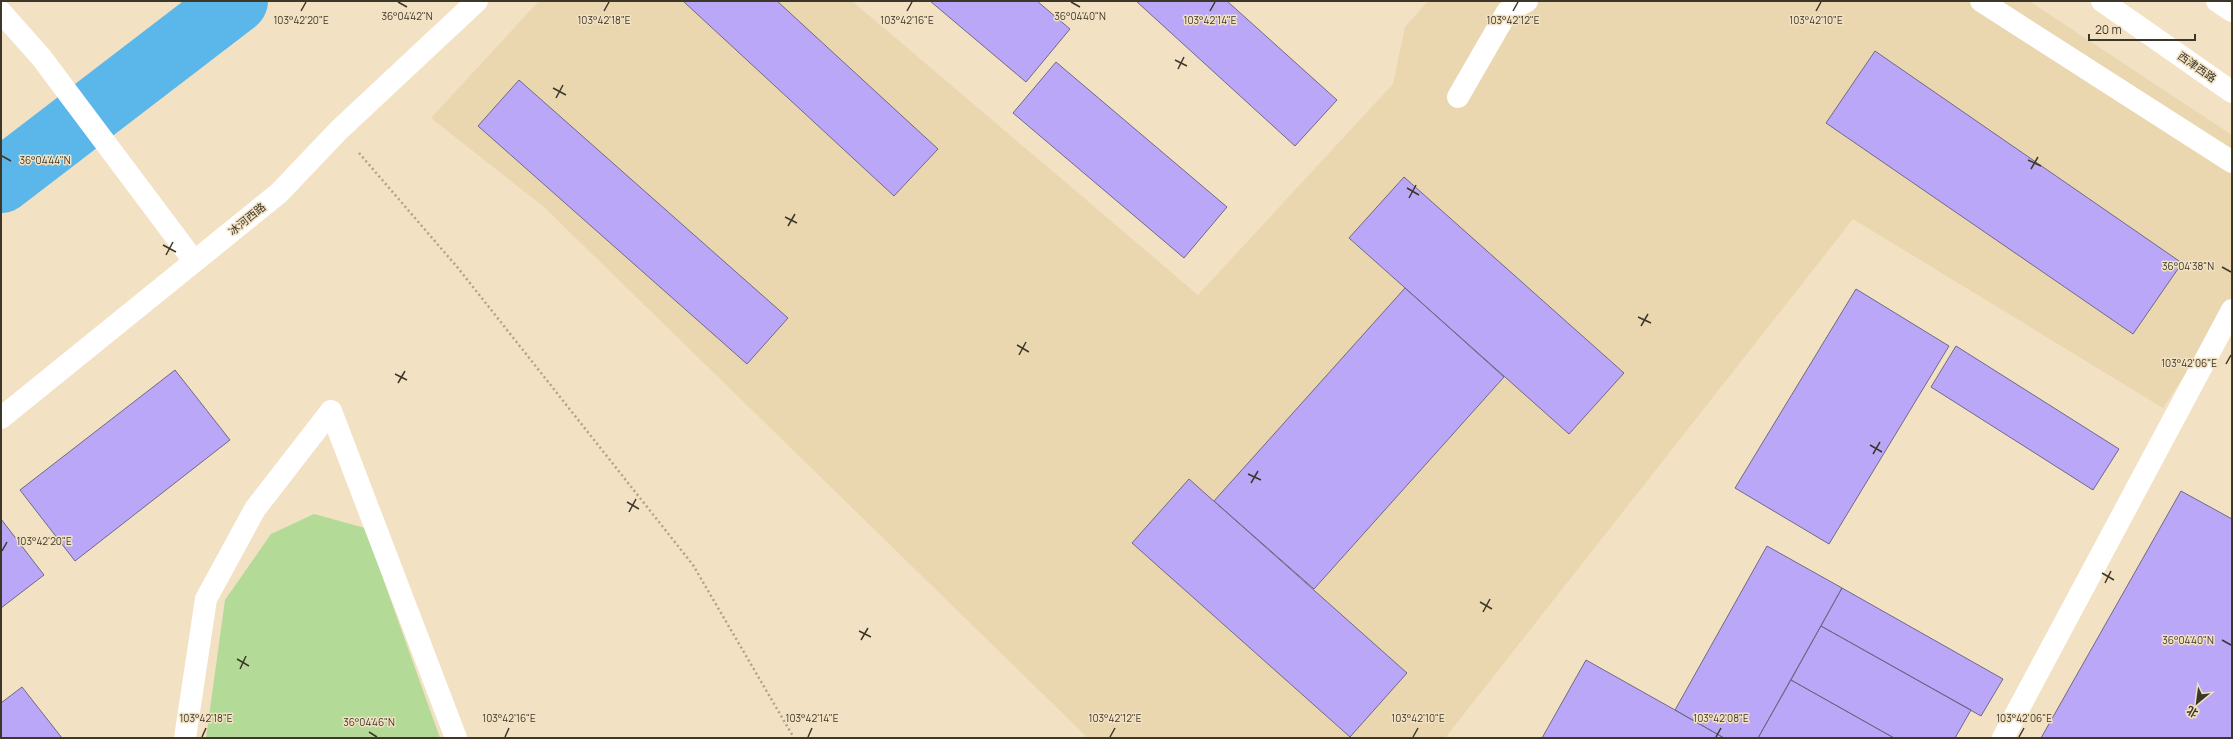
<svg xmlns="http://www.w3.org/2000/svg" width="2233" height="739" viewBox="0 0 2233 739" font-family="Manrope,'Noto Sans SC',sans-serif">
  <style>
    .built { fill: #ead6af }
    .green { fill: #b3da97 }
    .lines { fill: none; stroke-linecap: round; stroke-linejoin: round }
    .river { stroke: #5bb7e9; stroke-width: 64 }
    .building { fill: #baa7f7; stroke: #6f6987 }
    .path { stroke: #afa28a; stroke-width: 2.5; stroke-dasharray: 2 3; stroke-linecap: butt }
    .minor { stroke: #fff; stroke-width: 22 }
    .major { stroke: #fff; stroke-width: 22 }
    .ticks { fill: none; stroke: #3d372a; stroke-width: 1.5 }
    .labels { text-anchor: middle; stroke-width: 3; stroke-linejoin: round; paint-order: stroke }
    .street-label { font-size: 11px; fill: #3d372a; stroke: #f2e1c2 }
    .ticks-label { font-size: 10px; text-anchor: middle; fill: #3d372a; stroke: #f2e1c2; stroke-width: 3; stroke-linejoin: round; paint-order: stroke }
  </style>
  <rect width="100%" height="100%" fill="#f2e1c2"/>
  <!-- built -->
  <path class="built" d="M539,1H852L1198,295L1393,84L1405,27L1428,1H2029L2232,135V303L2163,408L1853,219L1445,738H1088L544,207L431,118Z"/>
  <!-- green -->
  <path class="green" d="M314,514L365,528L440,738H206L225,600L271,534Z"/>
  <g class="lines">
    <!-- river -->
    <path class="river" d="M1,181L236,1"/>
  </g>
  <!-- building -->
  <path class="building" d="M683,1H777L938,149L894,196Z
    M930,1H1037L1070,29L1026,82Z
    M1136,1H1227L1337,100L1295,146Z
    M1875,51L2182,263L2133,334L1826,123Z
    M1056,62L1227,207L1184,258L1013,113Z
    M519,80L788,318L747,364L478,126Z
    M1404,177L1624,373L1569,434L1349,238Z
    M1405,288L1504,377L1314,589L1214,501Z
    M1856,289L1949,346L1829,544L1735,488Z
    M1956,346L2119,449L2093,490L1931,387Z
    M175,370L230,440L75,561L20,490Z
    M1189,479L1407,673L1350,737L1132,543Z
    M2181,491L2232,519V738H2041Z
    M1,519L44,575L1,608Z
    M1767,546L1842,588L1758,738H1724L1675,710Z
    M1842,588L2003,679L1981,716L1821,626Z
    M1821,626L1971,710L1955,738H1894L1791,680Z
    M1586,660L1675,710L1724,738H1542Z
    M1791,680L1894,738H1758Z
    M22,687L62,738H1V703Z"/>
  <g class="lines">
    <!-- path -->
    <path class="path" d="M359,153L458,268L693,565L794,738"/>
    <!-- minor -->
    <path class="minor" d="M1981,1L2232,162
      M1,12L41,57L194,261
      M1458,97L1507,12L1527,1
      M331,411L456,738
      M185,738L206,599L255,509L331,411
      M2003,738L2232,310"/>
    <!-- major -->
    <path class="major" d="M2102,1L2232,92
      M2217,1L2232,11
      M1,418L279,193L339,130L477,1"/>
  </g>
  <!-- ticks -->
  <path class="ticks" d="M398,2L407,7M1071,2L1080,7M301,11L306,2M604,11L609,2M907,11L912,2M1210,11L1215,2M1513,11L1518,2M1816,11L1821,2M1175,60L1187,66M1178,69L1184,57M553,88L566,95M556,98L563,85M2,156L11,161M2028,160L2041,166M2031,169L2038,157M1407,188L1419,195M1409,198L1416,185M785,217L797,223M788,226L795,214M163,245L176,252M166,255L173,242M2222,267L2231,272M1638,317L1651,323M1641,326L1648,314M1017,345L1029,352M1019,355L1026,342M2226,364L2231,355M395,374L407,380M398,383L405,371M1870,445L1882,452M1873,454L1880,442M1248,474L1261,480M1251,483L1258,471M627,502L639,509M629,512L636,499M2,551L7,542M2102,573L2114,580M2105,583L2111,571M1480,602L1492,609M1483,612L1490,599M859,631L871,637M861,640L868,628M2222,640L2231,645M237,659L249,666M240,669L246,656M369,732L377,737M202,737L206,728M505,737L509,728M808,737L812,728M1110,737L1115,728M1413,737L1418,728M1716,737L1721,728M2019,737L2024,728"/>
  <g class="labels">
    <!-- street labels -->
    <g class="street-label">
      <text transform="translate(2197 67) rotate(35)" y="4">西津西路</text>
      <text transform="translate(247 219) rotate(-39)" y="4">冰河西路</text>
    </g>
  </g>
  <g class="ticks-label">
    <text x="407" y="20">36°04'42"N</text>
    <text x="1080" y="20">36°04'40"N</text>
    <text x="301" y="24">103°42'20"E</text>
    <text x="604" y="24">103°42'18"E</text>
    <text x="907" y="24">103°42'16"E</text>
    <text x="1210" y="24">103°42'14"E</text>
    <text x="1513" y="24">103°42'12"E</text>
    <text x="1816" y="24">103°42'10"E</text>
    <text x="45" y="164">36°04'44"N</text>
    <text x="2188" y="270">36°04'38"N</text>
    <text x="2189" y="367">103°42'06"E</text>
    <text x="44" y="545">103°42'20"E</text>
    <text x="2188" y="644">36°04'40"N</text>
    <text x="206" y="722">103°42'18"E</text>
    <text x="509" y="722">103°42'16"E</text>
    <text x="812" y="722">103°42'14"E</text>
    <text x="1115" y="722">103°42'12"E</text>
    <text x="1418" y="722">103°42'10"E</text>
    <text x="1721" y="722">103°42'08"E</text>
    <text x="2024" y="722">103°42'06"E</text>
    <text x="369" y="726">36°04'46"N</text>
  </g>
  <!-- border -->
  <rect width="2233" height="739" fill="none" stroke="#3d372a" stroke-width="4"/>
  <!-- north arrow -->
  <g transform="translate(2197 703) rotate(209)" stroke="#f2e1c2" stroke-width="3" paint-order="stroke">
  <path d="M0-3L7 15L0 10L-7 15Z" fill="#3d372a"/>
  <text y="-6" font-size="11" font-weight="bold" text-anchor="middle" fill="#3d372a">北</text>
  </g>
  <!-- scale -->
  <path d="M2089 34v6h106v-6" fill="none" stroke="#3d372a" stroke-width="2"/>
  <text x="2095" y="34" font-size="12" fill="#3d372a" stroke="#f2e1c2" stroke-width="3" paint-order="stroke">20 m</text>
</svg>
